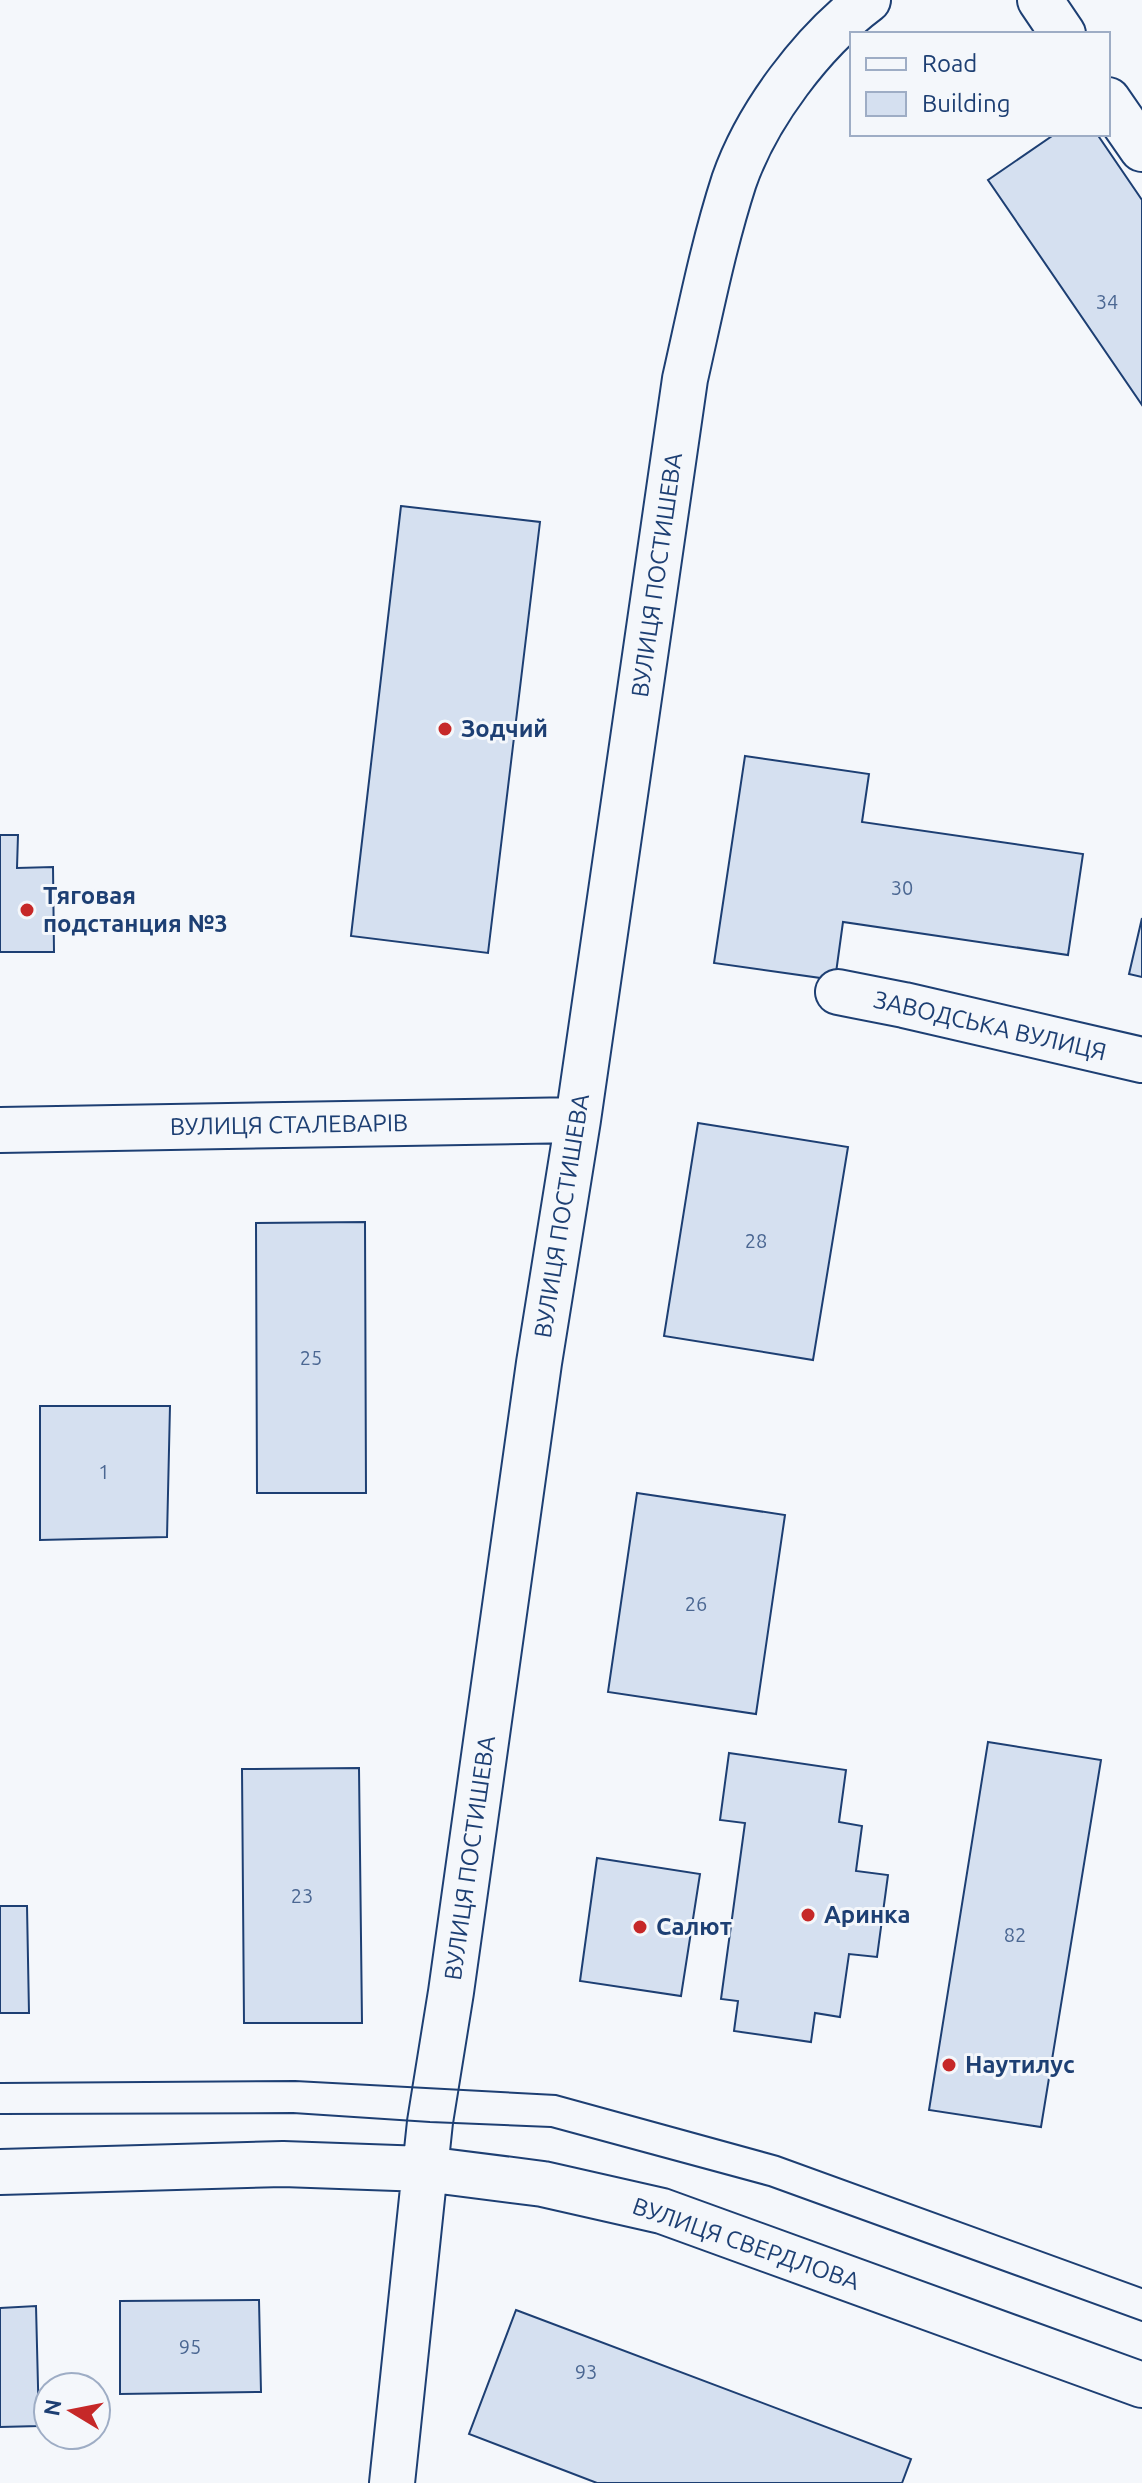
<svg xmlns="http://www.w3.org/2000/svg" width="1142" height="2483" viewBox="0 0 1142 2483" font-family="Ubuntu,sans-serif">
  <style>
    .building { fill: #d5e0f0; stroke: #1d3f73; stroke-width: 2 }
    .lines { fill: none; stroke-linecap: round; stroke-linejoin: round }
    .minor-casing { stroke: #1d3f73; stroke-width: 48 }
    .minor { stroke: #f4f7fb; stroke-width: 44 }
    .tram { stroke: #1d3f73; stroke-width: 2 }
    .poi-dot { fill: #c62828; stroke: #f4f7fb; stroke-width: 3 }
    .labels { text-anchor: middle; stroke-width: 6; stroke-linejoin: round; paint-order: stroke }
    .number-label { font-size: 20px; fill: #4b6792 }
    .street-label { font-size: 24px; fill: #1d3f73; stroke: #f4f7fb }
    .poi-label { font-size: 24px; font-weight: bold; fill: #1d3f73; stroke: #f4f7fb; text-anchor: start }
  </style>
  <rect width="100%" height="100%" fill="#f4f7fb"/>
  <!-- building -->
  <path class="building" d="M1055,134H1097L1142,200V405L988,180Z
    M401,506L540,522L488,953L351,936Z
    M745,756L869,774L862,822L1083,854L1068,955L843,922L835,980L714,963Z
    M0,835H18L17,868L53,867L54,952H0Z
    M1142,918V977L1129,974Z
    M698,1123L848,1147L813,1360L664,1336Z
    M365,1222L366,1493H257L256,1223Z
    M40,1406H170L167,1537L40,1540Z
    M637,1493L785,1515L756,1714L608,1692Z
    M988,1742L1101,1760L1041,2127L929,2110Z
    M729,1753L846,1770L839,1822L862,1826L856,1871L888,1875L877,1957L849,1954L840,2017L815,2013L811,2042L734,2031L738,2001L721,1999L745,1823L720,1820Z
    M359,1768L362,2023H244L242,1769Z
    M597,1858L700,1874L681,1996L580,1981Z
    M0,1906H27L29,2013H0Z
    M259,2300L261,2392L120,2394V2301Z
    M36,2306L39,2426L0,2427V2308Z
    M516,2310L911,2459L902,2483H597L469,2434Z"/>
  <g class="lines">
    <!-- minor casing -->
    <g class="minor-casing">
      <path id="minor" d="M1040,0L1063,34
        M1108,100L1142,149
        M838,992L904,1005L1142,1060
        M0,1130L578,1120
        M0,2172L283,2164L425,2169L543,2184L662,2211L1142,2385
        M392,2483L430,2122L451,1992L539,1363L578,1120L685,379C700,313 713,246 734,181C757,115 812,42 868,0"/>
    </g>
    <!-- minor -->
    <use href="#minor" class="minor"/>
    <!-- tram -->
    <path class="tram" d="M0,2083L295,2081L556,2095L778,2156L1142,2288
      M0,2114L293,2113L430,2122L551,2127L769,2186L1142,2321"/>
  </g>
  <!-- markers -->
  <g class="poi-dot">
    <circle cx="445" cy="729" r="8"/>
    <circle cx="27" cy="910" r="8"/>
    <circle cx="808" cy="1915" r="8"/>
    <circle cx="640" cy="1927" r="8"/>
    <circle cx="949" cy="2065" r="8"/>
  </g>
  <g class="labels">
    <!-- number labels -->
    <g class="number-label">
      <text x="1107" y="309">34</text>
      <text x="902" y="895">30</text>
      <text x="756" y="1248">28</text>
      <text x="311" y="1365">25</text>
      <text x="104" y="1479">1</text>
      <text x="696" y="1611">26</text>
      <text x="302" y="1903">23</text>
      <text x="1015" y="1942">82</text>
      <text x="190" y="2354">95</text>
      <text x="586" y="2379">93</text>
    </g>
    <!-- street labels -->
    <g class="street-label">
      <text transform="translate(657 575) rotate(-82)" y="8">ВУЛИЦЯ ПОСТИШЕВА</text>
      <text transform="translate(990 1026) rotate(13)" y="8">ЗАВОДСЬКА ВУЛИЦЯ</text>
      <text transform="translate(289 1125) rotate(-1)" y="8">ВУЛИЦЯ СТАЛЕВАРІВ</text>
      <text transform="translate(562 1216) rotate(-81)" y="8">ВУЛИЦЯ ПОСТИШЕВА</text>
      <text transform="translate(470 1858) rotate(-82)" y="8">ВУЛИЦЯ ПОСТИШЕВА</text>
      <text transform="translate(746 2244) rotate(19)" y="8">ВУЛИЦЯ СВЕРДЛОВА</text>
    </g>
    <!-- poi labels -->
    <g class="poi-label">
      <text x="461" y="737">Зодчий</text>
      <text x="43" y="904">Тяговая<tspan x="43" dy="28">подстанция №3</tspan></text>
      <text x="824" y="1923">Аринка</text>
      <text x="656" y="1935">Салют</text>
      <text x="965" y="2073">Наутилус</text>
    </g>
  </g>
  <!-- legend -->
  <rect x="850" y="32" width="260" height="104" fill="#f4f7fb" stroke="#9eadc5" stroke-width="2"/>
  <rect x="866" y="58" width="40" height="12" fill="#f4f7fb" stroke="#9eadc5" stroke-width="2"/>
  <text x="922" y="72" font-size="24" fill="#1d3f73">Road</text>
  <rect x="866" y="92" width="40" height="24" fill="#d5e0f0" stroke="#9eadc5" stroke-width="2"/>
  <text x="922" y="112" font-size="24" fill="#1d3f73">Building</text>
  <!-- north arrow -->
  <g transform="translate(72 2411) rotate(280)"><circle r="38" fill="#f4f7fb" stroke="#9eadc5" stroke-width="2"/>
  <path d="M0-6L14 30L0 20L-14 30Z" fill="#c62828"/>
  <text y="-12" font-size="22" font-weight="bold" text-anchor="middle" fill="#1d3f73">N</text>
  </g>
</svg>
